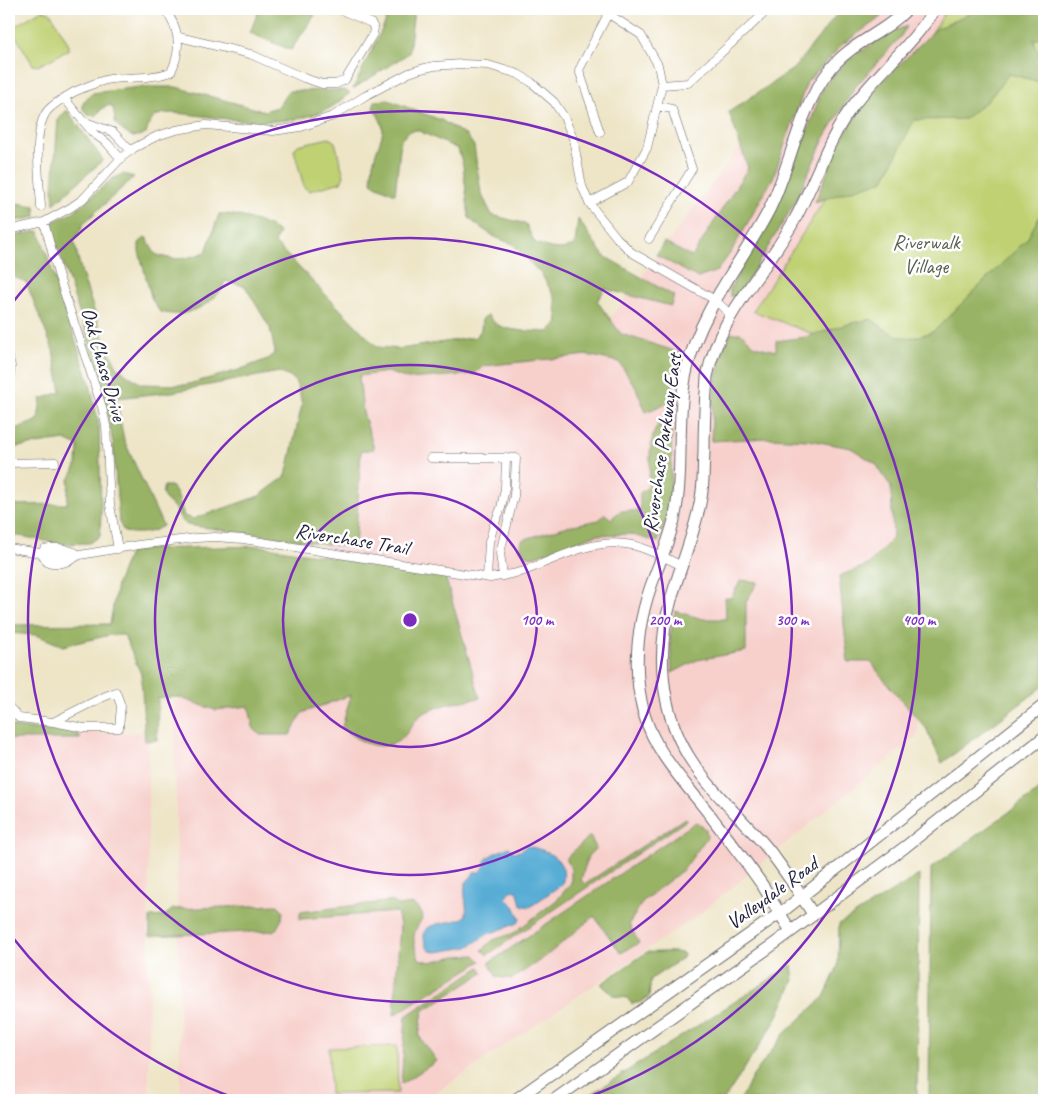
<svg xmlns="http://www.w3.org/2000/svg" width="1053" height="1109" viewBox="0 0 1053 1109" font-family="Caveat,sans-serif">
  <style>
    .built { fill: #f7d0cc }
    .green { fill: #c0d173; stroke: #717a57 }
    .forest { fill: #98b365; stroke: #5d6a50 }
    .water { fill: #59add5; stroke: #3e6888 }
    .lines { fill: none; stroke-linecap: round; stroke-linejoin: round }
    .street-casing { stroke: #69666c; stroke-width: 9 }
    .secondary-casing { stroke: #69666c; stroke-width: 13 }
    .street { stroke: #fff; stroke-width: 8 }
    .secondary { stroke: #fff; stroke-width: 11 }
    .ring { fill: none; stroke: #7b2cbf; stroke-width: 2.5 }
    .labels { text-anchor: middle; stroke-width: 5; stroke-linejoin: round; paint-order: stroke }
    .park-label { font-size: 21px; fill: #595f4f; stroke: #fff }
    .street-label { font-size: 21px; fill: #22223b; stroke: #fff }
    .centre { fill: #7b2cbf; stroke: #fff; stroke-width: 2.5 }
    .ring-label { font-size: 15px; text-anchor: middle; font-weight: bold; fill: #7b2cbf; stroke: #fff; stroke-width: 5; stroke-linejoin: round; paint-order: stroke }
  </style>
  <rect width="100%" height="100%" fill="#fff"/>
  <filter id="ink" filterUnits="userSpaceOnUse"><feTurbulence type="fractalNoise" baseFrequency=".02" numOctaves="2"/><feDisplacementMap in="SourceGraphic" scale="10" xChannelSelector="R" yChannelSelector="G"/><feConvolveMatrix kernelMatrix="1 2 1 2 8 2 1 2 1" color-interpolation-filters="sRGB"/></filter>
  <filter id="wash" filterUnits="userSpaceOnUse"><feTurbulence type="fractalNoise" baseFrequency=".0096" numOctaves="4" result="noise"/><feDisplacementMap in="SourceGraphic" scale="20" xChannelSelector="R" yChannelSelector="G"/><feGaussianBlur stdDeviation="1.12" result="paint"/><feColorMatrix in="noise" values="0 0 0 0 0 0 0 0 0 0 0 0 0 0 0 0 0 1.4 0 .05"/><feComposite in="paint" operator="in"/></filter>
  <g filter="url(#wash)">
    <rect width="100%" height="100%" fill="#eee5c7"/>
    <!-- built -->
    <path class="built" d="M845,9H1044L942,401L917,736L702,912L425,1100H181L174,703L310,611L354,373L590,345Z
      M148,732L149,1100H9V734Z"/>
    <!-- green -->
    <path class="green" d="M947,9H1044V269L988,401L753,311Z
      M42,10L50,12L68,43V50L38,66L33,65L14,33L15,26Z
      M329,138L335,142L344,176L341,182L309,191L304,187L294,150L298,145Z
      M397,1046L398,1093L330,1094L329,1048Z"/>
    <!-- forest -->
    <path class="forest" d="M259,9H311L315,15L291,50L250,33Z
      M377,9H414L409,53L353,89L386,21Z
      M841,9H890L877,20L843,44L807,82L773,178L731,252L717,271L698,278L656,255L664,242L692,257L748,168L729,112L793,69Z
      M980,9H1044V39H1034C1037,54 1044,68 1044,83L1009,74L988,100L965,119L914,120L884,180L815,202L839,143L875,88L936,29Z
      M907,26L901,36L855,87L824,139L793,206L748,280L736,296H730V289L776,206L805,137L823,88L847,60L894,31Z
      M139,87H176L264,111L278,107L288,91L344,90L350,93C343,98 336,105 328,109C292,126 249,122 211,117C199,116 172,111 161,114C151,117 148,126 146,134L133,137C126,133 118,129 115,121C114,114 115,111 111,105L104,107L95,116L88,115L83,109V102L93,93Z
      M388,100L441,120L467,136L474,146L481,193L492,215L526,224L534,242C548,248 561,253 575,244L578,219L604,256L674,296L671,306L605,289L597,301L621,334L681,353L669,402L646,412L636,388L619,362L587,355L483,366L475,374L408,379L387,372L359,376L363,412L374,449L361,451L355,548L187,525C181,520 179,516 175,509C169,500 159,499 164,486H171L177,494L184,516L193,519L259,496L286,476L302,404L299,390L294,379L279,372L172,392L116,398L124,440L163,526C149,534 140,534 124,532L119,522L113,443L101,380L50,223L72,213L112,179L123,174L134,177L85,222L74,241L82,274L105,343L118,368L141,384L185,385L239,370L270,358L275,352L270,328L245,286L225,281C220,299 198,311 180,314C174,315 166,313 160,312L152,300L139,251V243L146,237L155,254C176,262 185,259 206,252L219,214C236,213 265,222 279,232L275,243L377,347L400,349L476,337L481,330L482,319L488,315C491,318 493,322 496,324C508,332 534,331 548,332L558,323L555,298L542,275L513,244L495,237L477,225L469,218L463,165L458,149L417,130L409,131L401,140L395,194L371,183C372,174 372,164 375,156C382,132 389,131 373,108L375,101Z
      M67,110L103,160L54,204L53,189L58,119Z
      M9,202L35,206L36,217L9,222Z
      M1044,208V686L942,763L926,728L884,680L871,662H848L839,576L868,565L893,538L891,487L876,464L851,448L809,440L768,438L711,441C713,403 713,368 731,333H741L755,346L776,351V341L806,337L848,324L871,319C896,338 904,343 934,331L1027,239Z
      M39,231L90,384L99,426L101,513L100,536L90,543L62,544L9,534V505L67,504L69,480L77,464L78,446L65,440L9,448V432L38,420L41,399L61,392L53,350L26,282L9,275V237Z
      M670,412L672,415L671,505L658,542L629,534L595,535L533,557L525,555L519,548L522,540L568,526L599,520L605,514L611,519L620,511H640V493L648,487C653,457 643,433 670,412Z
      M261,546L445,576L480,698C461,701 442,704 424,713C414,718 410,732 401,739C382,754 357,742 342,727L351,695L302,713L290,735H260L253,728L249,706L215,710L178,697L158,698L157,740L145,741L141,674L124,635H110L63,646L36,635L9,633V625L110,624L117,584L129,553L145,549Z
      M741,580L758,582L746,602V651L697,660L672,673L670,636L675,611L703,619H726L725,598H731Z
      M9,726C17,727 25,729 33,729C50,730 65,726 80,736V739H9Z
      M1044,787V1070L1038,1100H929L931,868Z
      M685,818L687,820L487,955L482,950L493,940L514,933L558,899L571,883V869L566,858L590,836L596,848L588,856L581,880L585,884Z
      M696,822L706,829L707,837L684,869L643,901L629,924L639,943L621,953L594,916L545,957L512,979L497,977L489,963Z
      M919,875L917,1100H740L753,1076L784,1034L824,997L838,966L839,924Z
      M392,901L399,906L412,904L420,910L423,917C411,936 412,938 419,959L430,962L456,956L475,955L481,961L394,1015L400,925L397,912L300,919V912Z
      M278,905L283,911L282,919L275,931L150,936V917L164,916L173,909Z
      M647,952C658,953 675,950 684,954L683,958L651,979L649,997L641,1002L632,1004L627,998L614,996L601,984Z
      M792,965L794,980L776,1020L724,1100H582Z
      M480,967L483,973L423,1011L419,1036L437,1061L401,1084L406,1016Z"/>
    <!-- water -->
    <path class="water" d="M526,846C545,849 570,859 562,884L530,907L521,905L518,892L514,890L508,893L506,898L514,906L520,919L518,923L488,934L468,947L437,952L430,951C426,947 424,942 424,936C425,920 452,925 465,917C469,907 463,897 465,886C466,880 472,878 474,872H480L485,866V861C492,852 500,852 509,847L514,852L521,851Z"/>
  </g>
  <g filter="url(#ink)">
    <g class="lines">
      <!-- street casing -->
      <g class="street-casing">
        <path id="street" d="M179,37L250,54L304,78L322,84H336L345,80L373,34L374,28L371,23L339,9
          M662,85L688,83L769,9
          M64,98L93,133L107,143L121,159
          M83,121L113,132L131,151
          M600,132L579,70L608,14
          M589,203L628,182L647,148L662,85L658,65L641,35L601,9
          M41,207C40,182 31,127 49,109C56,102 65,97 74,92C86,87 98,81 110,79C131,77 151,79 171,72C182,49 180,28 164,9
          M44,222L58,274L102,407L106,425L110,505L118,549
          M9,230L44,222L70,208L83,199L122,157L134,148L157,136L176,130L206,125L273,131L301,127L333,116L365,96L409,73L421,69L434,66L461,64L488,65L518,74L531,82L554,102L564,117L573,138L582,186L589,203L617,238L631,252L715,300L731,315
          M649,239L692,169L672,109L657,106
          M9,358L11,366L9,379
          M431,458H516L514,496L500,553L503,576
          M9,463L55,462
          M9,548L59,556L80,555L138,545L196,538L215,537L243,539L490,578C501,576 513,574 524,571C558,558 594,537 632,545C650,549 666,558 682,566
          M42,554L47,562C60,565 67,563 78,556
          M42,554L44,549C56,546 67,548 78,554
          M487,577L489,542L494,525L501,508L505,488L506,457
          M116,692L121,706L119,728H84L53,722L101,698Z
          M9,707L19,718L53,722"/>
      </g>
      <!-- secondary casing -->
      <g class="secondary-casing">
        <path id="secondary" d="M813,914C797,890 782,865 763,843C738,815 709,789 689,757C660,710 656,651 671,600C680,566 695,534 701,498C704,483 703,468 704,453C704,428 705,403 707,377C719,314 765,274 795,219C814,184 828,139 852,107C878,73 912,45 935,9
          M791,931C781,916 772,901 763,886C748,864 732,844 716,823C690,787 657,758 644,714C631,666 637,621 655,575C662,557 669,540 674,520C685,471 675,418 687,369C701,309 741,264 769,210C791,166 798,110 829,71C849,43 884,34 907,9
          M515,1100L787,908L1044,705
          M554,1100L774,944L905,847L1044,737"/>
      </g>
      <!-- street -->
      <use href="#street" class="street"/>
      <!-- secondary -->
      <use href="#secondary" class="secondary"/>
    </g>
  </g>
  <!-- distance rings -->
  <g class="ring">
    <circle cx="410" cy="620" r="127"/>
    <circle cx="410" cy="620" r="255"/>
    <circle cx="410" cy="620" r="382"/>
    <path d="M240 1100A509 509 0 0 1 9 933M9 307A509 509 0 1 1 580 1100"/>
  </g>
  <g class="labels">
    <!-- park labels -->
    <g class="park-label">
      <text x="926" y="249">Riverwalk<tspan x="926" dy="24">Village</tspan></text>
    </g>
    <!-- street labels -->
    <g class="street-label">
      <text transform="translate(104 364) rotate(74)" y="7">Oak Chase Drive</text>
      <text transform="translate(662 443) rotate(-82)" y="7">Riverchase Parkway East</text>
      <text transform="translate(352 539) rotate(9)" y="7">Riverchase Trail</text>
      <text transform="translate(772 893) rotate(-36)" y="7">Valleydale Road</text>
    </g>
  </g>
  <circle cx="410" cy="620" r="8" class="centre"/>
  <g class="ring-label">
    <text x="537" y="625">100 m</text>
    <text x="665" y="625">200 m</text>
    <text x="792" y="625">300 m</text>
    <text x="919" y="625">400 m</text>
  </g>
  <!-- margin -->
  <rect width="1053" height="1109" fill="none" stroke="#fff" stroke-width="30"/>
</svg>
